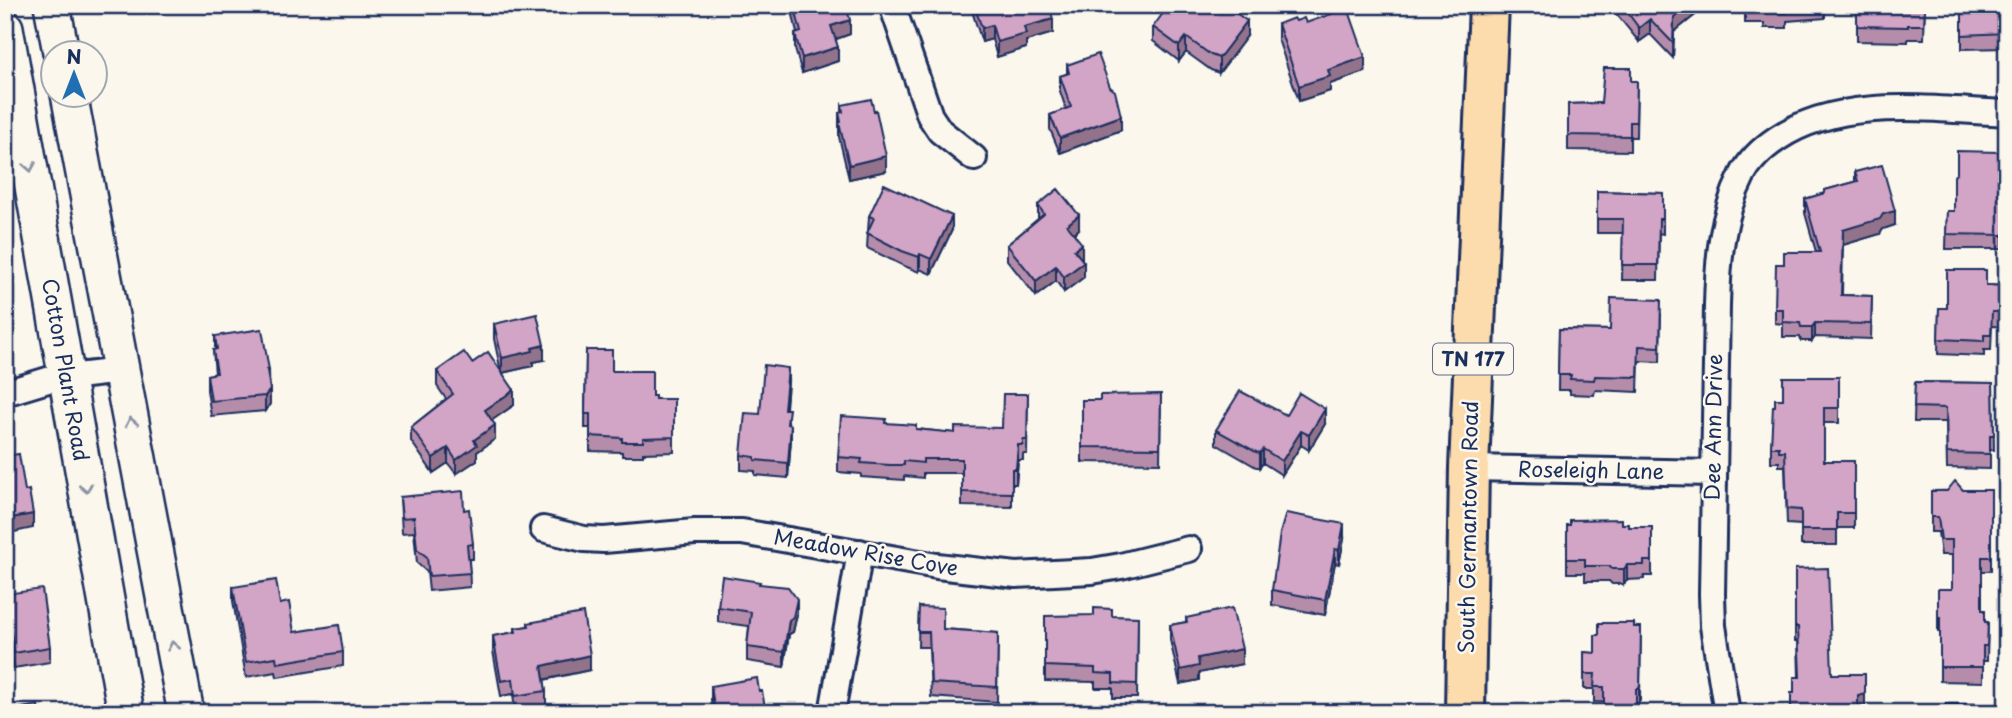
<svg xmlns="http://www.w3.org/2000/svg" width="2012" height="718" viewBox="0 0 2012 718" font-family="'Playpen Sans',sans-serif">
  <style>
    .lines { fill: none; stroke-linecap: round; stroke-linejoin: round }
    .street-casing { stroke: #1b2f5e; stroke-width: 30 }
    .secondary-casing { stroke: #1b2f5e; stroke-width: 40 }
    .primary-casing { stroke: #1b2f5e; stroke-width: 44 }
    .street { stroke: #fbf7ec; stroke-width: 24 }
    .secondary { stroke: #fbf7ec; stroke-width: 35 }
    .primary { stroke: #fcdcac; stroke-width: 38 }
    .wall { fill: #b58daa; stroke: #1b2f5e; stroke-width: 2 }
    .shaded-wall { fill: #93738b; stroke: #1b2f5e; stroke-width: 2 }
    .building { fill: #d2a4c6; stroke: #1b2f5e; stroke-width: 2 }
    .oneway { stroke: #8b93a5 }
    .labels { text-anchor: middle; stroke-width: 5; stroke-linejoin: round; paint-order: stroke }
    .shield { fill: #fbf7ec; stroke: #5e6b89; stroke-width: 2 }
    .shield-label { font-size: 19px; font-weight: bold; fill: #1b2f5e }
    .street-label { font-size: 21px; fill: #1b2f5e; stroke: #fbf7ec }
  </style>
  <rect width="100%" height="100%" fill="#fbf7ec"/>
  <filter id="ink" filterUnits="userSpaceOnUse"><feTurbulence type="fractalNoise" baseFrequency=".0143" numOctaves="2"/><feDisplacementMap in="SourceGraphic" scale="14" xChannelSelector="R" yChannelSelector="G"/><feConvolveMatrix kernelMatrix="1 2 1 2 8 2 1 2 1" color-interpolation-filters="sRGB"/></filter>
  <g filter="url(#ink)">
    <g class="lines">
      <!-- street casing -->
      <g class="street-casing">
        <path id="street" d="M892,5L930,116L940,131L974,158
          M5,393L51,379L121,371
          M1469,468L1713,473
          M543,529L584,539L604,540L695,532H742L937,566L1016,575L1092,571L1121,566L1189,549
          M832,713L860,552
          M1727,713L1713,626L1712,594L1717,306C1718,261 1721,217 1742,176C1750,159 1763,148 1778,138C1843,95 1933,110 2007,113"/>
      </g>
      <!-- secondary casing -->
      <g class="secondary-casing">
        <path id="secondary" d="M52,5L61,52
          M5,28L126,713
          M69,94L186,713"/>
      </g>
      <!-- primary casing -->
      <g class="primary-casing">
        <path id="primary" d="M1465,713L1469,468L1489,5"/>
      </g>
      <!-- street -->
      <use href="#street" class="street"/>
      <!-- secondary -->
      <use href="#secondary" class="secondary"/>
      <!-- primary -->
      <use href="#primary" class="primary"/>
    </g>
    <!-- wall -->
    <path class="wall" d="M786,5H846L850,34L836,39L838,61L802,73L795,49V34L797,33L791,6L787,8Z
      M970,5H1049L1053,33L1026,41V48L997,57L992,39L982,42Z
      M1614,5H1704V8L1674,32L1673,58L1650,34L1639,42L1614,11Z
      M1745,5H1825V18L1787,21V28H1764V23H1745Z
      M1857,5H1925L1924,39H1908V42L1857,41Z
      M1962,5H2007V48L1962,49Z
      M1296,21L1306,23L1365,72L1330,84V91L1299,101L1278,39V24Z
      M1153,27L1247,36L1219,73L1211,70L1186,52L1179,61L1153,41Z
      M1067,65L1121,130L1060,153L1050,129V115L1066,109L1060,91V76L1067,74Z
      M1631,81H1637L1636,137H1630V151L1568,150V104L1601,103Z
      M842,105L886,171L849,179L839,137V113L842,112Z
      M1855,172L1895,225L1883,229L1880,234L1843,245L1842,295L1872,296L1871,339L1815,337L1812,341H1801L1800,337H1783V324L1775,323V309L1784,264L1816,252L1805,213V199L1825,193V190L1855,182Z
      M1999,173H2003V249H1946L1947,211H1954Z
      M1597,191L1663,193V234L1659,233L1658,280H1622L1623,233H1597Z
      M1038,205L1079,229L1074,234L1082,259H1081L1084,277L1064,292L1056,281L1036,296L1007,260V245L1038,219Z
      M869,216L952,230L931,274L920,269L919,272L902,265L867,248Z
      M1986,285L2007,286V327L1992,326L1991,350H1984V356L1938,354L1939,308H1947Z
      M1661,314L1660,362L1639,361L1638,392L1595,390L1594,395L1570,394V390H1558L1559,329L1610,330Z
      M494,324L544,360L533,362V366L502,373L514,405L492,420L495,439L477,452V460L456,474L448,463L433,473L411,441V427L446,399L437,386V371L472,363L501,372L494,339Z
      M215,336L269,370L270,404L265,411L211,416L207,390V375L215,374L213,350H215Z
      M586,350L612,371L652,396L655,399H674V452L643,453V456H622V452L590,451V428H585Z
      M1839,377V423H1824V461H1854V528H1837V545H1801V525L1787,524L1785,466H1779V462H1771V447L1775,406L1783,399Z
      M788,382L786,409L791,439L788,478L755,475V471L741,470V455L760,414Z
      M1915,382L1993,383L1994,450H1990V469L1947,468L1946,422H1914Z
      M1028,394L1027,454H1023V460H1018L1016,484H1012V507L962,506V473H923V478L904,476V480L890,479L861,477V474L838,472V457L885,423L916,429L955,433L1002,428Z
      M1161,394L1160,463L1082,462V400H1100Z
      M1286,415L1325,424L1309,450L1301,445L1282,475L1263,463L1260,467H1256L1216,444V430Z
      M1991,490V571H1982V610L1985,622H1988L1987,661H1983V682L1940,681V632H1938V589H1952V555H1941L1938,532H1931V491Z
      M400,497L464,510L473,544V559H469L470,587L429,591L427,572L417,563L414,532L402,533Z
      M1622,524L1629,527H1652V576H1644V579L1627,580L1624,584H1612L1609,581H1585V573H1567V525Z
      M1344,539L1339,564L1335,563L1325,615L1272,605V590Z
      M1795,569L1832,674L1865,709L1794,693L1799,677L1798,641H1795Z
      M760,584L797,614L793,632L789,634L784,667L747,661V647L749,626L718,622V607Z
      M233,587L280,604L294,632L343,652V666L277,677L276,672L246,677L233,601Z
      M5,594L50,647V662L14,668L11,645L5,646Z
      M919,607L943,629L998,633L997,702L931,697L929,647H918Z
      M1045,616L1138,617L1137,698H1113V688H1095V682L1045,681Z
      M1186,618L1242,664L1199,673V680L1180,684L1170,640V625L1186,622Z
      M528,623L590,670L544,680L546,691V706L515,711L513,694L501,696L493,651V636L515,632V628L528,626Z
      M1634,623L1640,699L1639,703L1594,702V689H1584V652L1595,653L1599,635Z
      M711,686L759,691L766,713H713L711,700Z"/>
    <!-- shaded-wall -->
    <path class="shaded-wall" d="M1689,5H1704V8L1674,32L1673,58L1674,17Z
      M1053,19V33L1026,41V48L997,57V42L1024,27Z
      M1650,19V34L1639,42V28Z
      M850,20V34L831,41V26Z
      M1247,21V36L1219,73V58Z
      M992,25V39L982,42V28Z
      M1186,37V52L1179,61V46Z
      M838,47V61L802,73V58Z
      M1365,57V72L1330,84V91L1299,101V86L1328,70Z
      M1121,116V130L1060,153V138Z
      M886,156V171L849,179V165Z
      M1895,211V225L1883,229L1880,234L1843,245V230L1883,214Z
      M1079,215V229L1067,239V225Z
      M952,216V230L931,274V259Z
      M2007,230V245L2003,249V235Z
      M1082,244V259L1074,265V250Z
      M920,254V269L919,272V257Z
      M1084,262V277L1064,292V277Z
      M1056,266V281L1036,296V281Z
      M1815,323V337L1812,341V327Z
      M544,345V360L533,362V366L502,373V358L532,348Z
      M788,368V382L784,423V409Z
      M270,390V404L265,411V396Z
      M514,390V405L485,425V410Z
      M1325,409V424L1309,450V435Z
      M495,425V439L477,452V460L456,474V460L474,440Z
      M791,425V439L788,478V463Z
      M1301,431V445L1282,475V461Z
      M1018,445V460L1016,484V469Z
      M448,448V463L433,473V458Z
      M1263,449V463L1260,467V453Z
      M33,514V528L5,534V519Z
      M1344,524V539L1339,564V550Z
      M1335,549V563L1325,615V600Z
      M1627,565V580L1624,584V569Z
      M797,599V614L793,632L789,634L784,667V652L789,620Z
      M1641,627L1640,699L1639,703V689Z
      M1242,649V664L1199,673V680L1180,684V670L1198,658Z
      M590,655V670L542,680V666Z
      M1865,694V709L1858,711V696Z"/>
    <!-- building -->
    <path class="building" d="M794,5H846L850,20L831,26L838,47L802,58L795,34L801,32Z
      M974,5H1049L1053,19L1024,27L1026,34L997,42L992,25L982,28Z
      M1169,5H1225L1247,21L1219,58L1211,55L1186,37L1179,46L1153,27Z
      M1622,5H1689L1674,17L1673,43L1650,19L1639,28Z
      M1745,5H1799L1787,6V13H1764V8H1745Z
      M1857,5H1925L1924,25H1908V27L1857,26Z
      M1962,5H2007V33L1962,35Z
      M1348,8L1365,57L1328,70L1330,76L1299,86L1278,24L1294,18L1296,21L1304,18L1306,23Z
      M1098,54L1110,87L1115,91L1121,116L1060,138L1050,115L1071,107L1060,76L1069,73L1067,65Z
      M1604,68H1631V81H1637L1636,122H1630V136L1568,135V104L1601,103Z
      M871,99L874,111L876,110L886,156L849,165L839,123L841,122L839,113L843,112L842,105Z
      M1957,151L1999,152V173H2003V212L2007,216V230L2003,235L1946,234L1947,211H1954V176L1957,173Z
      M1882,165L1895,211L1883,214L1880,219L1843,230L1841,295L1872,296L1871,324L1815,323L1812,327H1801L1800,323L1783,322V309H1775L1776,264H1784V252H1820L1805,199L1825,193V190L1858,181L1855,172Z
      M884,184L952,216L931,259L920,254L919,257L902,251L867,233L874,218L869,216Z
      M1058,189L1079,215L1067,225L1082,244L1074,250L1084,262L1064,277L1056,266L1036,281L1007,245L1044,214L1038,205Z
      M1597,191L1663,193V219H1659L1658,265H1622L1623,219H1597Z
      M1947,270H1986V285L2007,286V312H1992L1991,335H1984V341L1938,339L1939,308H1947Z
      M1611,298L1661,300L1660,347L1639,346L1638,377L1595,376L1594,380L1570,379L1571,375H1558L1559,329L1610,330Z
      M537,314L544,345L532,348L533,351L502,358L494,324Z
      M262,329L269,370H267L270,390L265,396L211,401L207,375L217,373L213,350L217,349L215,336Z
      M586,350H612V371H652V396H655V399H674V437L643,438V442H622V438L590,436V414H585Z
      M464,352L472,363L488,352L514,390L485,410L495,425L474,440L477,445L456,460L448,448L433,458L411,427L453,394L437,371Z
      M764,365L788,368L784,409H789L787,424L791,425L788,463L755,460V457L741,455L745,413L760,414Z
      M1783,377H1839V408H1824V461H1854V513H1837V530H1801V510L1787,509L1785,451H1779V447H1771L1773,406H1775V399H1783Z
      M1915,382L1993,383L1994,435H1990V454L1947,453L1946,408L1914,407Z
      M1240,391L1286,415L1299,393L1325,409L1309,435L1301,431L1282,461L1263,449L1260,453L1256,452L1216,430Z
      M1003,394H1028L1027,440H1023V445H1018L1016,469H1012V493L962,492V459H923V463L904,461V465H890L861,463L862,459L838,457L841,416L886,419L885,423L916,425V429L955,433V427L1002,428Z
      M1161,394L1160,448L1082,447V400H1100V395Z
      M19,454L25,491L29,490L33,514L5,519V456Z
      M1955,481L1963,490H1991V557H1982V610H1985V622H1988L1987,646H1983V667H1940V617H1938V589H1952V540H1941L1938,517H1931V491H1947Z
      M463,491L464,510L469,509L473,544L467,545L470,573L429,576L427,557L417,549L414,517L402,518L400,497Z
      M1286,513L1344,524L1339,550L1335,549L1325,600L1272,590L1280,533Z
      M1622,519V524H1629V527H1652V561H1644V565H1627L1624,569H1612L1609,566H1585V559H1567V525H1570V520Z
      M1828,568L1832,674H1865V694L1858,696V713H1791V693H1794V677H1800L1798,627H1795V569Z
      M722,576L760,582L759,584L788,587L797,599L793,617L789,620L784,652L747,647L751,612L718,607Z
      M276,580L280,604L289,602L294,632L339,625L343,652L277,663L276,657L246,662L233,587Z
      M42,589L50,647L14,653L11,630L5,631V594Z
      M919,607L943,608V629L998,633L997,687L931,683L929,632H918Z
      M1094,608L1112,609V616L1138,617L1137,684L1113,683V674L1095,673V668L1045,666V616L1094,615Z
      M1232,608L1242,649L1198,658L1199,666L1180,670L1170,625L1187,622L1186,618Z
      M583,613L590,655L542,666L546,691L515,696L513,679L501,681L493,636L516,632L515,628L529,626L528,623Z
      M1599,623H1634V627H1641L1640,685L1639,689H1636V713H1604V687H1594L1595,674H1584V652L1595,653V635H1599Z
      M757,678L759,691H762L766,713H715L711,686Z
      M1946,704H1986L1987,713H1946Z
      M38,705L39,713H5V711Z"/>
    <!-- one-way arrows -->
    <defs><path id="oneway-chevron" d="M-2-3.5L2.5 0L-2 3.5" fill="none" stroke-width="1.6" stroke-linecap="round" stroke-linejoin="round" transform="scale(1.75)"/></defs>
    <g class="oneway">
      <use href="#oneway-chevron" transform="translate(30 167) rotate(80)"/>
      <use href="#oneway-chevron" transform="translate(131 422) rotate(-101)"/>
      <use href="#oneway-chevron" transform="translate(86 488) rotate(80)"/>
      <use href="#oneway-chevron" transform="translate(173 646) rotate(-101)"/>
    </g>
  </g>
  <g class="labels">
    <!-- shield labels -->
    <rect class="shield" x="1433" y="343.5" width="80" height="31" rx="5"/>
    <g class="shield-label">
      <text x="1473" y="366">TN 177</text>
    </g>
    <!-- street labels -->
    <g class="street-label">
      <text transform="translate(65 370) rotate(80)" y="7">Cotton Plant Road</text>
      <text transform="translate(1714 427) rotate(-89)" y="7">Dee Ann Drive</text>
      <text transform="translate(1591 471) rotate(1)" y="7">Roseleigh Lane</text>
      <text transform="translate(1469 527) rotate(-89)" y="7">South Germantown Road</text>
      <text transform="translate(866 553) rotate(10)" y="7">Meadow Rise Cove</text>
    </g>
  </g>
  <!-- margin -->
  <rect width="2012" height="718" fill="none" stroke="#fbf7ec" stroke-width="28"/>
  <rect x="14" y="14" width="1984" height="690" fill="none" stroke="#1b2f5e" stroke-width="2.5" filter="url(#ink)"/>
  <!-- north arrow -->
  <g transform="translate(74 74)"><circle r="33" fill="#fbf7ec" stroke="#a1a7b3" stroke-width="2"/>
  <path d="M0-5L12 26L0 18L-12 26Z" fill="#1f6fb2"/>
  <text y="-10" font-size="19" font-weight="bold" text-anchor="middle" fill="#1b2f5e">N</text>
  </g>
</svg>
